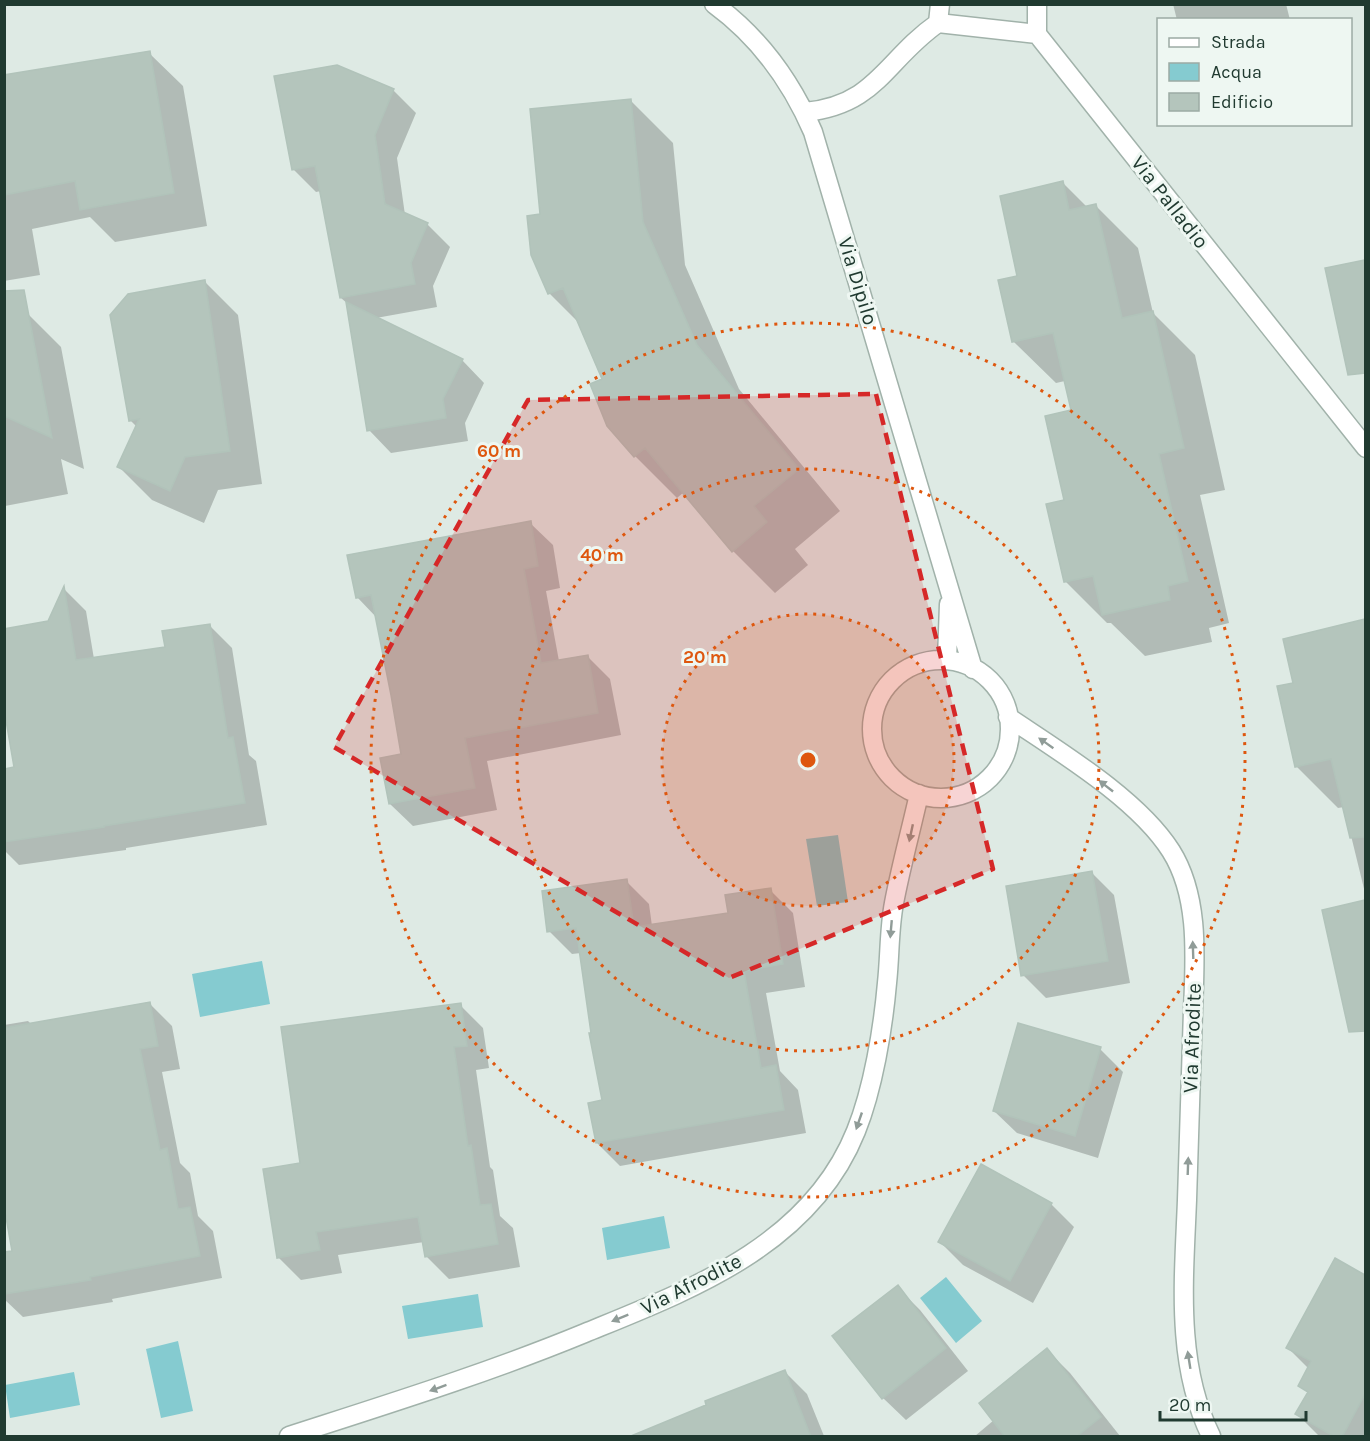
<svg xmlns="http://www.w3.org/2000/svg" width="1370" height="1441" viewBox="0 0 1370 1441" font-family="Karla,sans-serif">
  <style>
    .water { fill: #85cbd0 }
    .shadow { fill: #0003 }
    .building { fill: #b4c5bc; stroke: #b1c3ba; stroke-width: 1.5 }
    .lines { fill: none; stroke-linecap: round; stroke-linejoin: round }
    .street-casing { stroke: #a1b2aa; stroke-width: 21 }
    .street { stroke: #fff; stroke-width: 18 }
    .oneway { fill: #909c98 }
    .marked { fill: #d62828; fill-opacity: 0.2; stroke: #d62828; stroke-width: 4.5; stroke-dasharray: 12 8; stroke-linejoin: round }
    .ring { fill: none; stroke: #de570e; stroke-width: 3; stroke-dasharray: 3 6 }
    .labels { text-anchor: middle; stroke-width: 6; stroke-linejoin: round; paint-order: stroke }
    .street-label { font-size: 21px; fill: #203a30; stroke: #eef7f2 }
    .centre { fill: #de570e; stroke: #eef7f2; stroke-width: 3 }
    .ring-label { font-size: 18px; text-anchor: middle; font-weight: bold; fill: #de570e; stroke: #eef7f2; stroke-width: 6; stroke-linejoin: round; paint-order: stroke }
  </style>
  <rect width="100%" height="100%" fill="#deeae4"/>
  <!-- water -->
  <path class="water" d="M838,835L848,902L817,906L806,839Z
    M262,961L270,1004L200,1017L192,974Z
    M664,1216L670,1248L607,1260L602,1228Z
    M946,1277L982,1321L956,1343L920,1298Z
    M478,1294L483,1327L408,1339L402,1306Z
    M178,1341L193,1411L161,1418L146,1349Z
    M74,1372L80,1405L10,1418L5,1385Z"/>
  <!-- shadow -->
  <path class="shadow" d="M1173,4H1286L1290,20H1177Z
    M149,53L183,86L207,226L115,242L90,217L32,229L40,275L4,281V123Z
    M393,90L416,113L397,158L405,215L427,224L450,247L433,286L437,307L376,318L462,360L484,383L465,423L468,441L391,453L369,430L348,304L341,298L321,191L316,192L293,169Z
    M631,101L673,143L685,265L739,389L840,511L795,549L808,565L775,593L733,551L684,492L677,498L635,456L580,324L550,294L533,255L542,216Z
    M1063,183L1088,208L1096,206L1138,248L1153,313L1195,355L1225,490L1200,495L1229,623L1209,628L1212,642L1145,656L1111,623H1107L1065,581L1072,411L1065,381L1056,383L1013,341L1019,277Z
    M1366,261V360H1365L1327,269Z
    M204,281L238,315L262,484L218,490L204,523L152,500L119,467L137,427L130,420Z
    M28,314L61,347L84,469L61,459L68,494L5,506L4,318Z
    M530,523L553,545L560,588L546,591L559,661L587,656L610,679L621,735L487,761L497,810L413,826L390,804L402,755L377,618L357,597Z
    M64,589L86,611L94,659L167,648L209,625L232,648L249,755L256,761L267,825L126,848V850L19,865L4,850V770L16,768L49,622Z
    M1364,621L1366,623V897L1344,807L1338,808L1296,766L1295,684Z
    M1091,872L1114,895L1130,983L1046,998L1023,975Z
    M626,881L649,904L652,926L730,914L770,890L793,913L805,987L766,993L780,1071L798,1090L806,1133L620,1166L597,1143L604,1101L581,953L572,954L549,931Z
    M1366,901V1014L1363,1003L1323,911Z
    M149,1003L172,1026L180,1069L162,1072L180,1163L190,1173L198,1216L213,1231L222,1278L112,1299L113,1302L23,1317L4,1299V1254L14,1252L4,1197V1025L28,1021L32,1025Z
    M460,1005L483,1028L489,1068L476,1070L490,1167L493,1170L500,1216L513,1228L520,1267L449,1279L426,1256L424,1242L338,1255L342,1273L301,1280L278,1257L302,1165Z
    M1100,1049L1123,1072L1098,1158L1017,1133L994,1111Z
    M1051,1204L1074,1227L1033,1303L963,1265L940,1242Z
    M1335,1260L1366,1277V1436H1319L1297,1414L1309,1394L1300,1385L1309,1369L1288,1348Z
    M897,1287L920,1310L968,1371L906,1420L883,1398Z
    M1047,1350L1070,1373L1120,1436H975L994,1420Z
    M785,1372L807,1394L824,1436H635Z"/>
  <!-- building -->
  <path class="building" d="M150,51L174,193L80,210L75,181L4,195V75Z
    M337,65L394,89L375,135L385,204L428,223L411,263L415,284L340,298L315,166L292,170L274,76Z
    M631,99L643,222L697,345L799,469L754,506L767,522L732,552L645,448L634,457L607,426L590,384L602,379L563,288L548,294L531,255L527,216L540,214L530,109Z
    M1063,181L1069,210L1096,204L1122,318L1153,311L1184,448L1159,454L1188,581L1168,586L1170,600L1102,615L1093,576L1064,582L1046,504L1064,500L1045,416L1071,410L1053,333L1012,342L998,280L1017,276L1000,196Z
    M1365,260V373L1348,375L1325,268Z
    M205,280L230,451L185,457L170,491L117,467L139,419L129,421L110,315L128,294Z
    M24,290L52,438L4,416V291Z
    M346,302L463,359L443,399L446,418L367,431Z
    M531,521L538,566L524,569L541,663L588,655L598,713L465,738L475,788L389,804L380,758L401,754L391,695L371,595L356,598L347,555Z
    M64,586L76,660L165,647L162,631L210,624L228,738L233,737L245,803L104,826V827L4,842V769L14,767L4,709V629L48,621Z
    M1365,619V837L1350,838L1331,759L1295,767L1277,686L1293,683L1283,639Z
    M1092,871L1108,961L1021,976L1006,886Z
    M627,879L634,927L728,913L725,895L771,888L783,964L744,971L761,1068L776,1065L784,1110L596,1143L588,1103L602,1100L589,1033H591L576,928L547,932L542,891Z
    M1365,900V1031L1349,1032L1322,910Z
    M150,1002L158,1046L140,1049L160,1150L167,1148L178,1209L190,1207L200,1256L90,1277L91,1280L4,1294V1252L12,1251L4,1206V1028Z
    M461,1003L467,1046L454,1047L468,1146L471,1145L480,1205L491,1204L498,1244L425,1257L418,1217L316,1232L320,1250L277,1258L263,1169L300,1163L281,1027Z
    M1018,1023L1101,1047L1075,1136L993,1111Z
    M981,1164L1052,1203L1010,1281L938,1242Z
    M1335,1258L1365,1275V1394L1342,1437H1335L1295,1414L1308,1392L1298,1386L1311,1361L1286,1348Z
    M898,1285L946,1348L882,1399L832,1336Z
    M1047,1348L1101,1417L1076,1437H1005L979,1403Z
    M785,1370L811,1437L631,1436L706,1405L705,1401Z"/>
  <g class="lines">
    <!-- street casing -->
    <g class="street-casing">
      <path id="street" d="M714,4C759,37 791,81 813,132L973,669
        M1037,4V34
        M938,23L1037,34L1366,448
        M805,112C877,105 885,60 938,23L940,4
        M947,660L949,604
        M872 729a69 69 0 1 1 138 0a69 69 0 1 1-138 0Z
        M1008,717C1060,752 1138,799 1171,851C1200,897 1195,959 1193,1010C1191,1074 1189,1137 1187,1200C1184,1279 1175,1363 1211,1436
        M289,1436C388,1404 488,1373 585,1333C690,1290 810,1246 856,1131C873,1089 883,1029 887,983C890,956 889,929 894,903C901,866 911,830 919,794"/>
    </g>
    <!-- street -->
    <use href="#street" class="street"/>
  </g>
  <!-- one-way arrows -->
  <defs><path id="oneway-solid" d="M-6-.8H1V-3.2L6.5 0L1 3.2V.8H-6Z" transform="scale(1.5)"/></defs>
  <g class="oneway">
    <use href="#oneway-solid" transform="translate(1046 743) rotate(-145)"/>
    <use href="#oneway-solid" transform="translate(1106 786) rotate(-142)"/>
    <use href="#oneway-solid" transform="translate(911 833) rotate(102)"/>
    <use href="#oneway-solid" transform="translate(891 929) rotate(95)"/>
    <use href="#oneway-solid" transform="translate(1193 950) rotate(-92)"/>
    <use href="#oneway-solid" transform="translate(859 1121) rotate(109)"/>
    <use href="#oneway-solid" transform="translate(1188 1166) rotate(-88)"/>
    <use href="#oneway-solid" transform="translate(620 1318) rotate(158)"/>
    <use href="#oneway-solid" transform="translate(1189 1360) rotate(-99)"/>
    <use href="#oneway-solid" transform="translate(438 1388) rotate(160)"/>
  </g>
  <!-- marked area -->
  <path class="marked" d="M876,394L993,869L729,978L334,747L528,400Z"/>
  <!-- distance rings -->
  <circle cx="808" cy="760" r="146" fill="#de570e" fill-opacity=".12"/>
  <g class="ring">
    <circle cx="808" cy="760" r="146"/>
    <circle cx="808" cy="760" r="291"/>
    <circle cx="808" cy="760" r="437"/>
  </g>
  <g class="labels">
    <!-- street labels -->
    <g class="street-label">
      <text transform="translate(1170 202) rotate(52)" y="7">Via Palladio</text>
      <text transform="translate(858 281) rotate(73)" y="7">Via Dipilo</text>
      <text transform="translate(1192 1038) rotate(-88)" y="7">Via Afrodite</text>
      <text transform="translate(691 1284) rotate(-27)" y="7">Via Afrodite</text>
    </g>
  </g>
  <circle cx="808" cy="760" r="9" class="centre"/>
  <g class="ring-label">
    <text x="499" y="457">60 m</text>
    <text x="602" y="561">40 m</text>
    <text x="705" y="663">20 m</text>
  </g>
  <!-- border -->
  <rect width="1370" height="1441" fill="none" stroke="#203a30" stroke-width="12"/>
  <!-- legend -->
  <rect x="1157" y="18" width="195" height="108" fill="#eef7f2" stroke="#9caba4" stroke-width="1.5"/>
  <rect x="1169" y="38" width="30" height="9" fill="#ffffff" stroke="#9caba4" stroke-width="1.5"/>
  <text x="1211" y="48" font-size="18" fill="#203a30">Strada</text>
  <rect x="1169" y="63" width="30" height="18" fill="#85cbd0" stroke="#9caba4" stroke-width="1.5"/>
  <text x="1211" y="78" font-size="18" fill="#203a30">Acqua</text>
  <rect x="1169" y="93" width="30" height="18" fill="#b4c5bc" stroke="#9caba4" stroke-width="1.5"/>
  <text x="1211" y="108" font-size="18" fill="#203a30">Edificio</text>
  <!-- scale -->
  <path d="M1160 1411v9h146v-9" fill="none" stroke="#203a30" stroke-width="3"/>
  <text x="1169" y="1411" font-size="18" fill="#203a30" stroke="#eef7f2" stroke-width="4.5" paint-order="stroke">20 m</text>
</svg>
